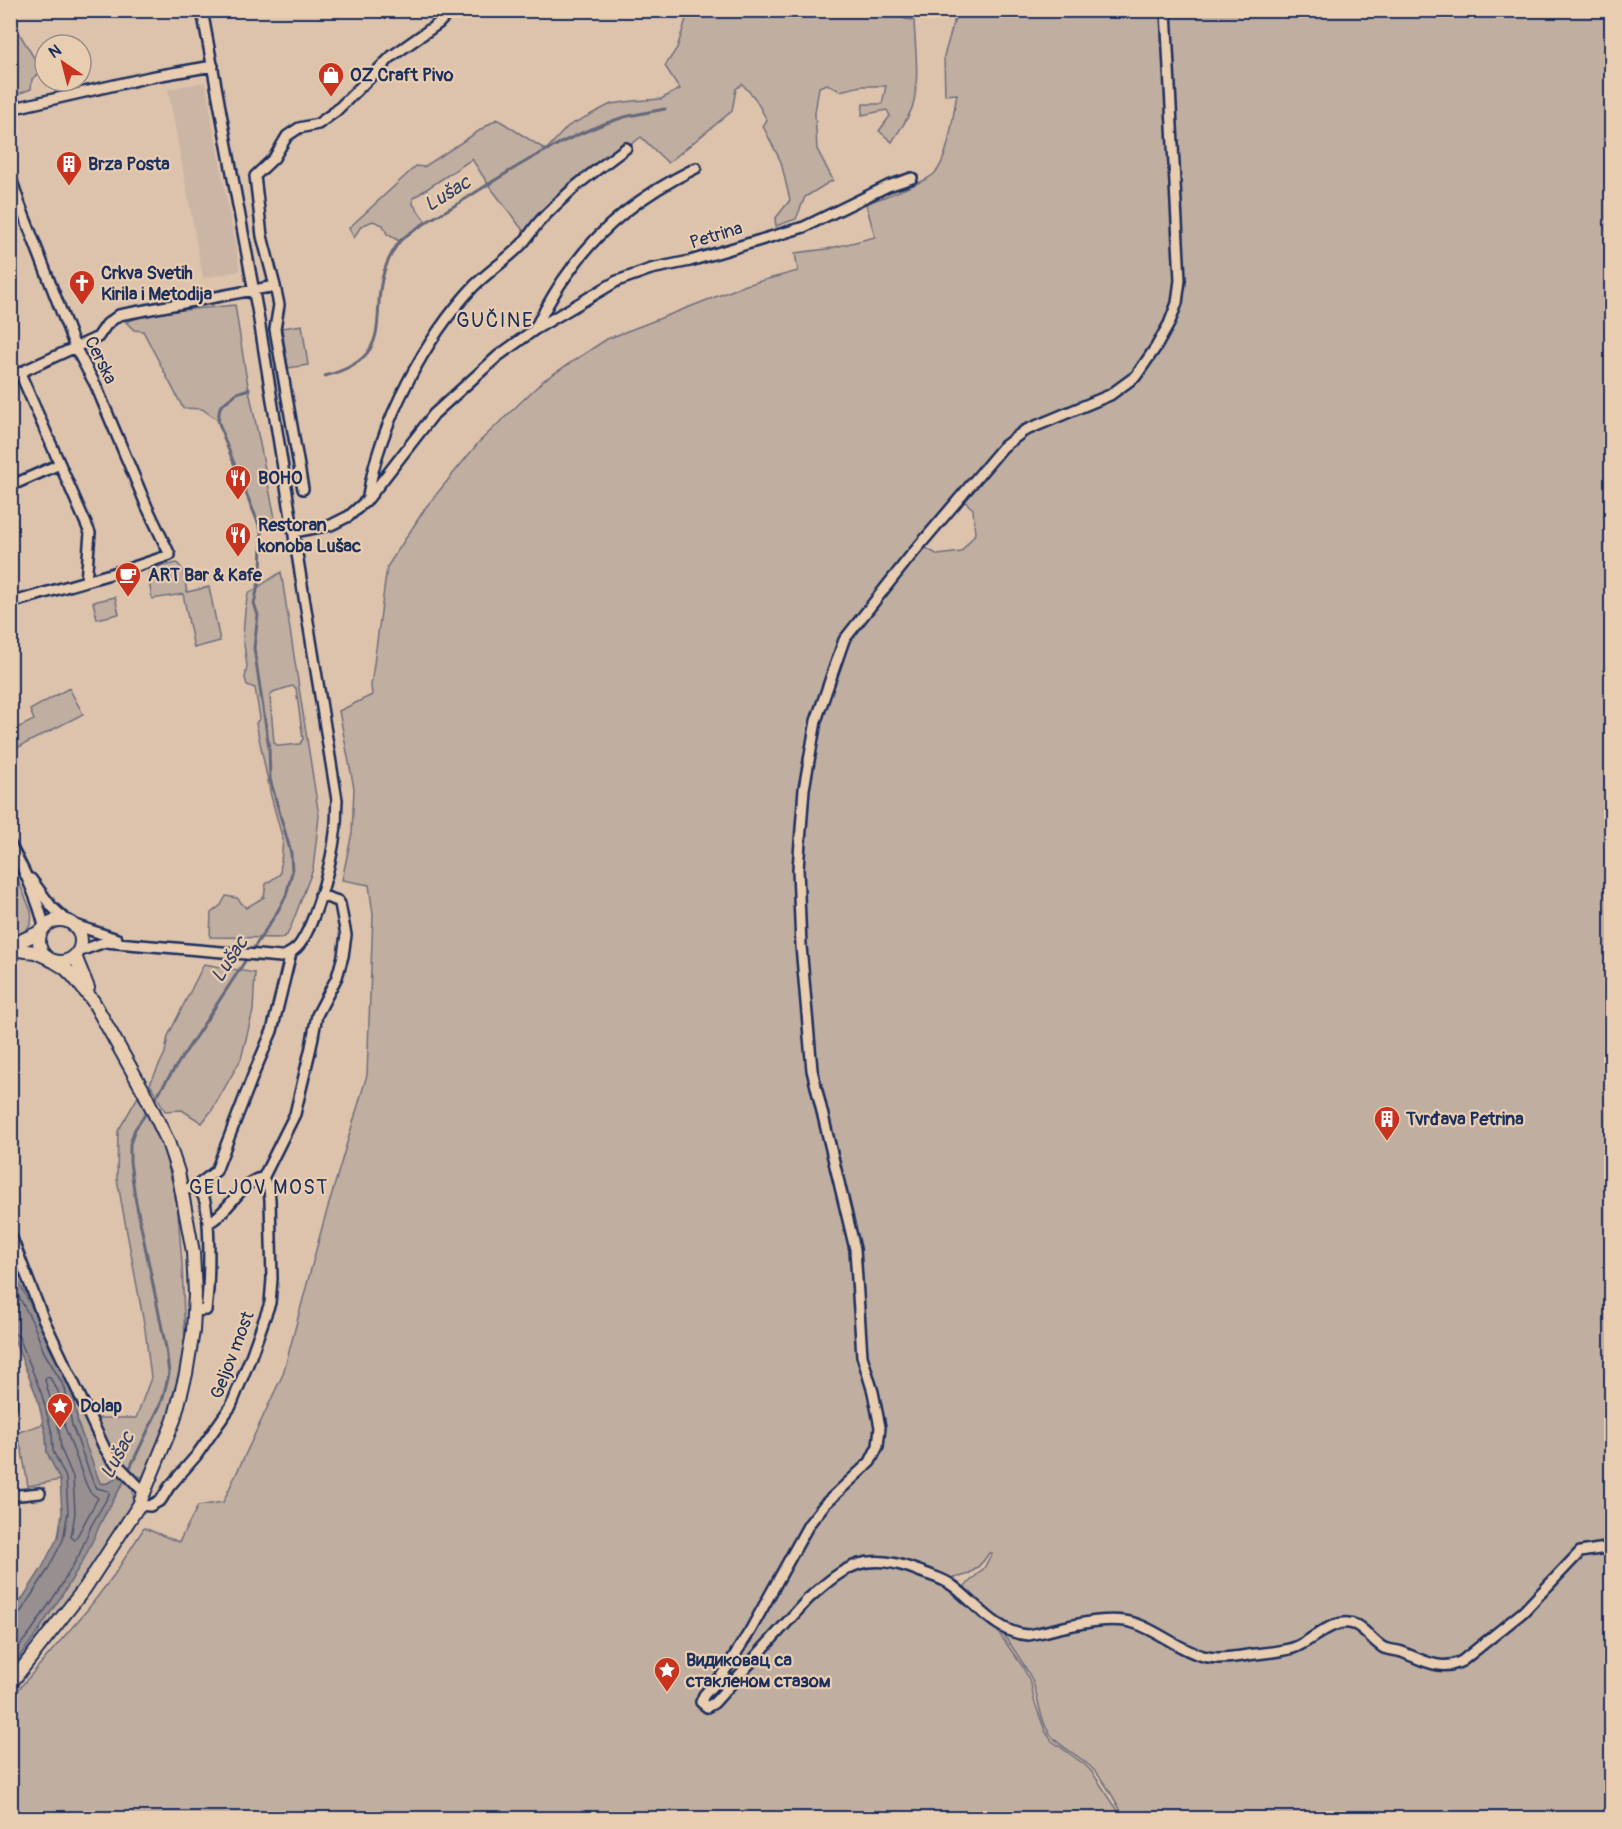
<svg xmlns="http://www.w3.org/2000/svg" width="1622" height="1829" viewBox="0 0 1622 1829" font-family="Pangolin,sans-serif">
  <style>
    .built { fill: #cbb5a4 }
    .green { fill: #c0aea0; stroke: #6e6e7f; stroke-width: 1.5; fill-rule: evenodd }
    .water { fill: #978f90; stroke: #65697c; stroke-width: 1.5 }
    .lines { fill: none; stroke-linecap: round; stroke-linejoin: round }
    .shore { stroke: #4d5572; stroke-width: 1.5 }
    .stream { stroke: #65697c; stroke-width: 3 }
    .minor-casing { stroke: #1b2f5e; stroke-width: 14 }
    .major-casing { stroke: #1b2f5e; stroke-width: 16 }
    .minor { stroke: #e9cdb0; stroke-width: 9 }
    .major { stroke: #e9cdb0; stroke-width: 12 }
    .labels { text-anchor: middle; stroke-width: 4.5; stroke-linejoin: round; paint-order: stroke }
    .poi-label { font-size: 18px; font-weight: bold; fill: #1b2f5e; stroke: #e9cdb0; text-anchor: start }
    .street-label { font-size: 18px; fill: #1b2f5e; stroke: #e9cdb0 }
    .water-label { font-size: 20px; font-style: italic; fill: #344268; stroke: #e9cdb0 }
    .neighbourhood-label { font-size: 20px; letter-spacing: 1.5px; fill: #1b2f5e; stroke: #e9cdb0 }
  </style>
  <rect width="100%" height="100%" fill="#ddc3ab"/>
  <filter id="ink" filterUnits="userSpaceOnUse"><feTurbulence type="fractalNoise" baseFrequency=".0167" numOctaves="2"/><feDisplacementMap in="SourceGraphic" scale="12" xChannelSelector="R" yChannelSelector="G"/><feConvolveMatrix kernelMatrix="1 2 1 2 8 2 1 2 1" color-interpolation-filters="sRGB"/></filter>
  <g filter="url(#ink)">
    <!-- built -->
    <path class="built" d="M205,82L240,271L203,278L168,89Z"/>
    <!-- green -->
    <path class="green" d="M701,10H905V19L914,20C915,47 920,78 913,105C909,119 899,130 892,142L879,131L890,116L887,110L862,115L863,104H882L886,86H861L840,91L827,84L819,87L815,113L817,149L833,180L805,197L796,219L776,226L775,219L790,200L781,162L763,126L767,120L754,97L742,84L736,89L732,111L668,163L641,137L576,186L528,237L488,184L472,159L413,198V204L427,223L399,241L387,234L383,225L373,221L361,226L354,238L349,228L416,166L424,167L497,119L546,150L568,126L611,104L633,101L661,99L680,89L665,66L677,48L688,13L697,15Z
      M957,11H1164L1176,230V303L1155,346L1124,385L1002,447L843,639L815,721L796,869L811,1071L854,1249L858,1318L879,1427L869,1461L824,1503L749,1631L703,1695L704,1708L809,1600L855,1567L884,1562L946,1584L989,1619L1023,1667L1031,1684L1034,1700L1045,1731L1052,1741L1084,1764L1092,1772L1123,1818H11V1698L88,1609L114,1575L144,1528L179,1542L198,1506L223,1502L283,1374L323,1224L367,1075L373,915L369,885L342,880L352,833L354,788L339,711L372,695L371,686L387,567L426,507L479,442L544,380L607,339L746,285L798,271L795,253L827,249L875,237L866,204C880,198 925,183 934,174C949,160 953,114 957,94L945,95L944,56Z
      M1167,11H1611V1546L1589,1548L1532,1602L1452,1665L1386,1647L1345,1622L1294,1647L1205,1656L1120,1619L1022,1633L993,1619L962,1589L984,1568L992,1553H989C969,1585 948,1580 915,1571C902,1567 888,1563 875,1559L824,1583L709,1705L703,1699L810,1525L879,1447L863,1356L856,1248L813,1070L799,869L805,790L818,721L846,640L921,545L938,555L961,552L975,534L973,509L961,498L977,478L1025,432L1137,377L1178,303Z
      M10,18L42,71L32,79L31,89L11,97Z
      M235,305L246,375L275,518L259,524L225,441L218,420L202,409L183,408L143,331L134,330L126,322L152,313Z
      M302,325L308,365L288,368L282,328Z
      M177,563L183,570L187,592L209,587L220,641L194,648L183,594L152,599L148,575L154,568Z
      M281,572L319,816L313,869L290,929L287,935L282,938L210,937L211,913L221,905L226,896L237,898L246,908L264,897L266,884L280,874L283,840L271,796L256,723L260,718L255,688L247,685L245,678L247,666L243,637L245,610L248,594ZM292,686L296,688L303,739L300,744L279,746L274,743L270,696L273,692Z
      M115,597L119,614L97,619L93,602Z
      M69,688L83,714L11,751V731L34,720L30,710Z
      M11,863L31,911C34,927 26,933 11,936Z
      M204,964L255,973L253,1011L241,1059L212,1110L202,1123L182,1110L165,1111L150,1084L165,1053L168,1036Z
      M139,1095L161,1141L177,1200L182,1263L185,1342L177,1386L164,1433L148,1470L142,1477C119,1476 103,1436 92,1418H136L151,1378L145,1329L117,1179L118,1131Z
      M10,1237L42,1318L120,1472C114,1479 110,1485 100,1483L98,1479L78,1424L71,1385L50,1349L38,1320L10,1265Z
      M43,1424L46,1434L47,1452L60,1480L28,1486L22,1451L16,1433Z
      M126,1478C133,1487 134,1493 133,1504L72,1595L11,1677V1668L37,1633L85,1557L97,1529Z
      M1611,1549V1818H1125C1114,1799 1103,1776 1085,1762C1073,1752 1058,1746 1049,1733C1039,1718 1039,1697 1032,1680C1023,1659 1007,1641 994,1622L1021,1636L1092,1623L1136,1625L1205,1658L1294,1649L1333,1627L1355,1626L1374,1642L1419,1662L1463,1663L1581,1553Z"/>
    <!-- water -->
    <path class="water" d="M10,1265L38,1320L50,1349L71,1385L78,1424L100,1483C110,1486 114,1479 120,1472L126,1478L104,1516L85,1557L66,1589L37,1633L11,1668V1616L42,1568L50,1552L58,1537L62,1513L60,1480L47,1452L46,1434L37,1397L11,1332Z"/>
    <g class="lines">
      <!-- shore -->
      <path class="shore" d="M10,1280L33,1323L44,1352L65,1388L72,1425L93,1482L97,1488L108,1491L110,1493L91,1526L79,1555L61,1586L32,1630L10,1658
        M10,1333L15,1334L19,1337L42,1395L52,1433L53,1451L66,1478L68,1512L63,1540L47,1571L18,1616L10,1618
        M47,1377L50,1378L58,1391L65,1427L86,1484L90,1492L98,1498L75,1540L71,1537L75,1513L73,1477L61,1449L59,1430L45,1380Z"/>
      <!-- stream -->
      <path class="stream" d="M325,376C403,355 364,311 389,259C392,253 396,245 401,240C416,226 441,214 459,203C510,170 562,137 621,118C635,114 651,112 665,109
        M152,1103L276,914L286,896L292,872L291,853L270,779L269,748L254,648L258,615L254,604L261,572L262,542L261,530L225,441L218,420L220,407L228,400L237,393L249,389
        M128,1472L162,1401L169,1374L166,1348L135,1197L130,1162V1144L135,1129L149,1109"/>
      <!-- minor casing -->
      <g class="minor-casing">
        <path id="minor" d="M1166,10L1180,280L1177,303L1169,324L1156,347L1136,376L1110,395L1024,431L1003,447L908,559L844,640L816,721L804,789L798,869L801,946L812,1070L855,1249L862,1356L873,1392L880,1427L878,1446L870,1462L825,1504L809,1524L750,1631L722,1675L704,1695L701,1702L707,1707L714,1703L808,1599C848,1563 867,1551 919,1571C931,1576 943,1578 953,1586C976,1603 997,1634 1029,1635C1060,1629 1107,1613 1137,1624C1160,1632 1179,1650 1203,1656C1217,1660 1234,1657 1248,1655C1263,1653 1280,1652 1293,1648C1312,1642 1334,1615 1356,1625C1366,1630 1373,1642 1384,1648C1389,1650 1396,1650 1402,1652C1422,1660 1441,1672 1462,1661L1523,1612L1580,1552L1612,1547
          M10,109L150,77L213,66
          M10,175L20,205L75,347L96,386L147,507L170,555L131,568L10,603
          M275,286L279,305L275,329L303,489
          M535,328C545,310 554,292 566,276C600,226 643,194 696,168
          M20,373L90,533L86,581
          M10,377L98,337L107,324L119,315L275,286L262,236L255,176L274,158L287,136L299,128L318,124L336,111L392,56L439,23L451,10
          M10,486L60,464
          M368,496C379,425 425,338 474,286C488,272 505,261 519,247C527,240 532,230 539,222C550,210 563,198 575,187C591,173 609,161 626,148
          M294,532L331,525L349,516L368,499L434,414L498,356L534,330L617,281L651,269L690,261L804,227L888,186L912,178
          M10,844C24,870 38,898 44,926
          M31,879L51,906L67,921
          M72,924L117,939
          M80,951L105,942L281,957C289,954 295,951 300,944C316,921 332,861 335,833C337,822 336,811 337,800L258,314L202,10
          M263,1178L295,1114L311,1047L317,1015L337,977L343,956L346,935L340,904L338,901L320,895
          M182,1190L195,1187L216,1171L254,1073L272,1031L291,953
          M10,1233L43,1318L104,1447L110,1457L145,1493
          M194,1311L206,1310C209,1289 212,1210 202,1194C200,1191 197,1190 195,1187
          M10,1412L11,1397
          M10,1496L40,1493
          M139,1505L150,1506L161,1500L169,1487L196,1456L231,1406L250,1359L270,1303L272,1279L270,1200L269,1189L263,1178C243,1178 227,1215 208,1223"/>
      </g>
      <!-- major casing -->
      <g class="major-casing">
        <path id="major" d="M39 941a21 21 0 1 1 42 0a21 21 0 1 1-42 0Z
          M10,946L40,932
          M10,949L35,952L44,956
          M75,956L88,988
          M10,1684L85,1588L139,1505L174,1420L186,1374L193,1331L195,1294L193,1252L178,1172L168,1142L143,1090L93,1001L73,976L65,968L55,962"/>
      </g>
      <!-- minor -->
      <use href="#minor" class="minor"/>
      <!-- major -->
      <use href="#major" class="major"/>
    </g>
  </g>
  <!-- icons -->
  <defs>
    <g id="shop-pin" transform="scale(1.35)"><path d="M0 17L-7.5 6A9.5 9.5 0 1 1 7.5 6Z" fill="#c8321e" stroke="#e9cdb0"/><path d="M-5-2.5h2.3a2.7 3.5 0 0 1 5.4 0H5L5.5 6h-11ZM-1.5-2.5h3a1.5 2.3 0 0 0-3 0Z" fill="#fff"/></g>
    <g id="building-pin" transform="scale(1.35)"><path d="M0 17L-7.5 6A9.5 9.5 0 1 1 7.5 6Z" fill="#c8321e" stroke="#e9cdb0"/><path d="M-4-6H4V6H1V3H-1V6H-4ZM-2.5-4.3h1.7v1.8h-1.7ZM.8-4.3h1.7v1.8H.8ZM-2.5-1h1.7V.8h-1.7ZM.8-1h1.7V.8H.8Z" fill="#fff"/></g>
    <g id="church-pin" transform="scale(1.35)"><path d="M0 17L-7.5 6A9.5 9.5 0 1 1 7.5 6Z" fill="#c8321e" stroke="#e9cdb0"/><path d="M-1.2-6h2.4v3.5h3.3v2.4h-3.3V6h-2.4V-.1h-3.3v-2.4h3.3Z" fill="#fff"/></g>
    <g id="restaurant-pin" transform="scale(1.35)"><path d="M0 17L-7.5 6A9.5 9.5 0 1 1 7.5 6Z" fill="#c8321e" stroke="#e9cdb0"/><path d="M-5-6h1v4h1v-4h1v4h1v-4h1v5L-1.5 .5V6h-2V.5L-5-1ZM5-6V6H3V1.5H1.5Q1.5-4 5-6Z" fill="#fff"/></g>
    <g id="cafe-pin" transform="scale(1.35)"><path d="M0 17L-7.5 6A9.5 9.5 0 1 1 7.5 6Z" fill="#c8321e" stroke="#e9cdb0"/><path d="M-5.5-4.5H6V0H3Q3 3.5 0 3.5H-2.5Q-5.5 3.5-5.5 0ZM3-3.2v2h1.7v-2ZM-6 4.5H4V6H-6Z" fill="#fff"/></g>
    <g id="sight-pin" transform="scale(1.35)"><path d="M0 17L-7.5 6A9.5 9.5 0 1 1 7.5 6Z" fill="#c8321e" stroke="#e9cdb0"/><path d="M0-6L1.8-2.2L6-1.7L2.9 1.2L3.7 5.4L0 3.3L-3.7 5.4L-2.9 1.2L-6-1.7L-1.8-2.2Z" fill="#fff"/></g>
  </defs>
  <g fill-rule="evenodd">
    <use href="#shop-pin" x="331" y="75"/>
    <use href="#building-pin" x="69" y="164"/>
    <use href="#church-pin" x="82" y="283"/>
    <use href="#restaurant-pin" x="238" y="478"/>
    <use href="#restaurant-pin" x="238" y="535"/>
    <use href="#cafe-pin" x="128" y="575"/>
    <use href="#building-pin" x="1387" y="1119"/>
    <use href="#sight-pin" x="60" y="1406"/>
    <use href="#sight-pin" x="667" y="1670"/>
  </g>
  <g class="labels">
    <!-- poi labels -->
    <g class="poi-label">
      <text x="350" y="81">OZ Craft Pivo</text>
      <text x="88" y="170">Brza Posta</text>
      <text x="101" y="279">Crkva Svetih<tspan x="101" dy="21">Kirila i Metodija</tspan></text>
      <text x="258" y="484">BOHO</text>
      <text x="258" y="531">Restoran<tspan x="258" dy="21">konoba Lušac</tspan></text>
      <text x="148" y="581">ART Bar &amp; Кafe</text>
      <text x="1406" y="1125">Tvrđava Petrina</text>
      <text x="80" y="1412">Dolap</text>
      <text x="686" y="1666">Видиковац са<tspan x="686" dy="21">стакленом стазом</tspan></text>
    </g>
    <!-- street labels -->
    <g class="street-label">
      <text transform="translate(716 235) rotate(-17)" y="6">Petrina</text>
      <text transform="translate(101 360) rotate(64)" y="6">Cerska</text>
      <text transform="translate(232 1355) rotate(-69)" y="6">Geljov most</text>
    </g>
    <!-- water labels -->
    <g class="water-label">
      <text transform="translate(447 193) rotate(-32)" y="7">Lušac</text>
      <text transform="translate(229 959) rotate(-57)" y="7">Lušac</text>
      <text transform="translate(117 1455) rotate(-62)" y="7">Lušac</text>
    </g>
    <!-- neighbourhood labels -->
    <g class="neighbourhood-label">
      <text x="495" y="327">GUČINE</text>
      <text x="259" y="1194">GELJOV MOST</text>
    </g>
  </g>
  <!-- margin -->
  <rect width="1622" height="1829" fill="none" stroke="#e9cdb0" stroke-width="36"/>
  <rect x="18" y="18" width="1586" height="1793" fill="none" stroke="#1b2f5e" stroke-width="2" filter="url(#ink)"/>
  <!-- north arrow -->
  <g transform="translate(63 63) rotate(325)"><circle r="28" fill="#e9cdb0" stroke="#978e8f" stroke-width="1.5"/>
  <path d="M0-4.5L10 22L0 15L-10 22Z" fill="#c8321e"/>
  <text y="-9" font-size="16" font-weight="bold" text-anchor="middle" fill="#1b2f5e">N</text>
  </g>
</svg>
